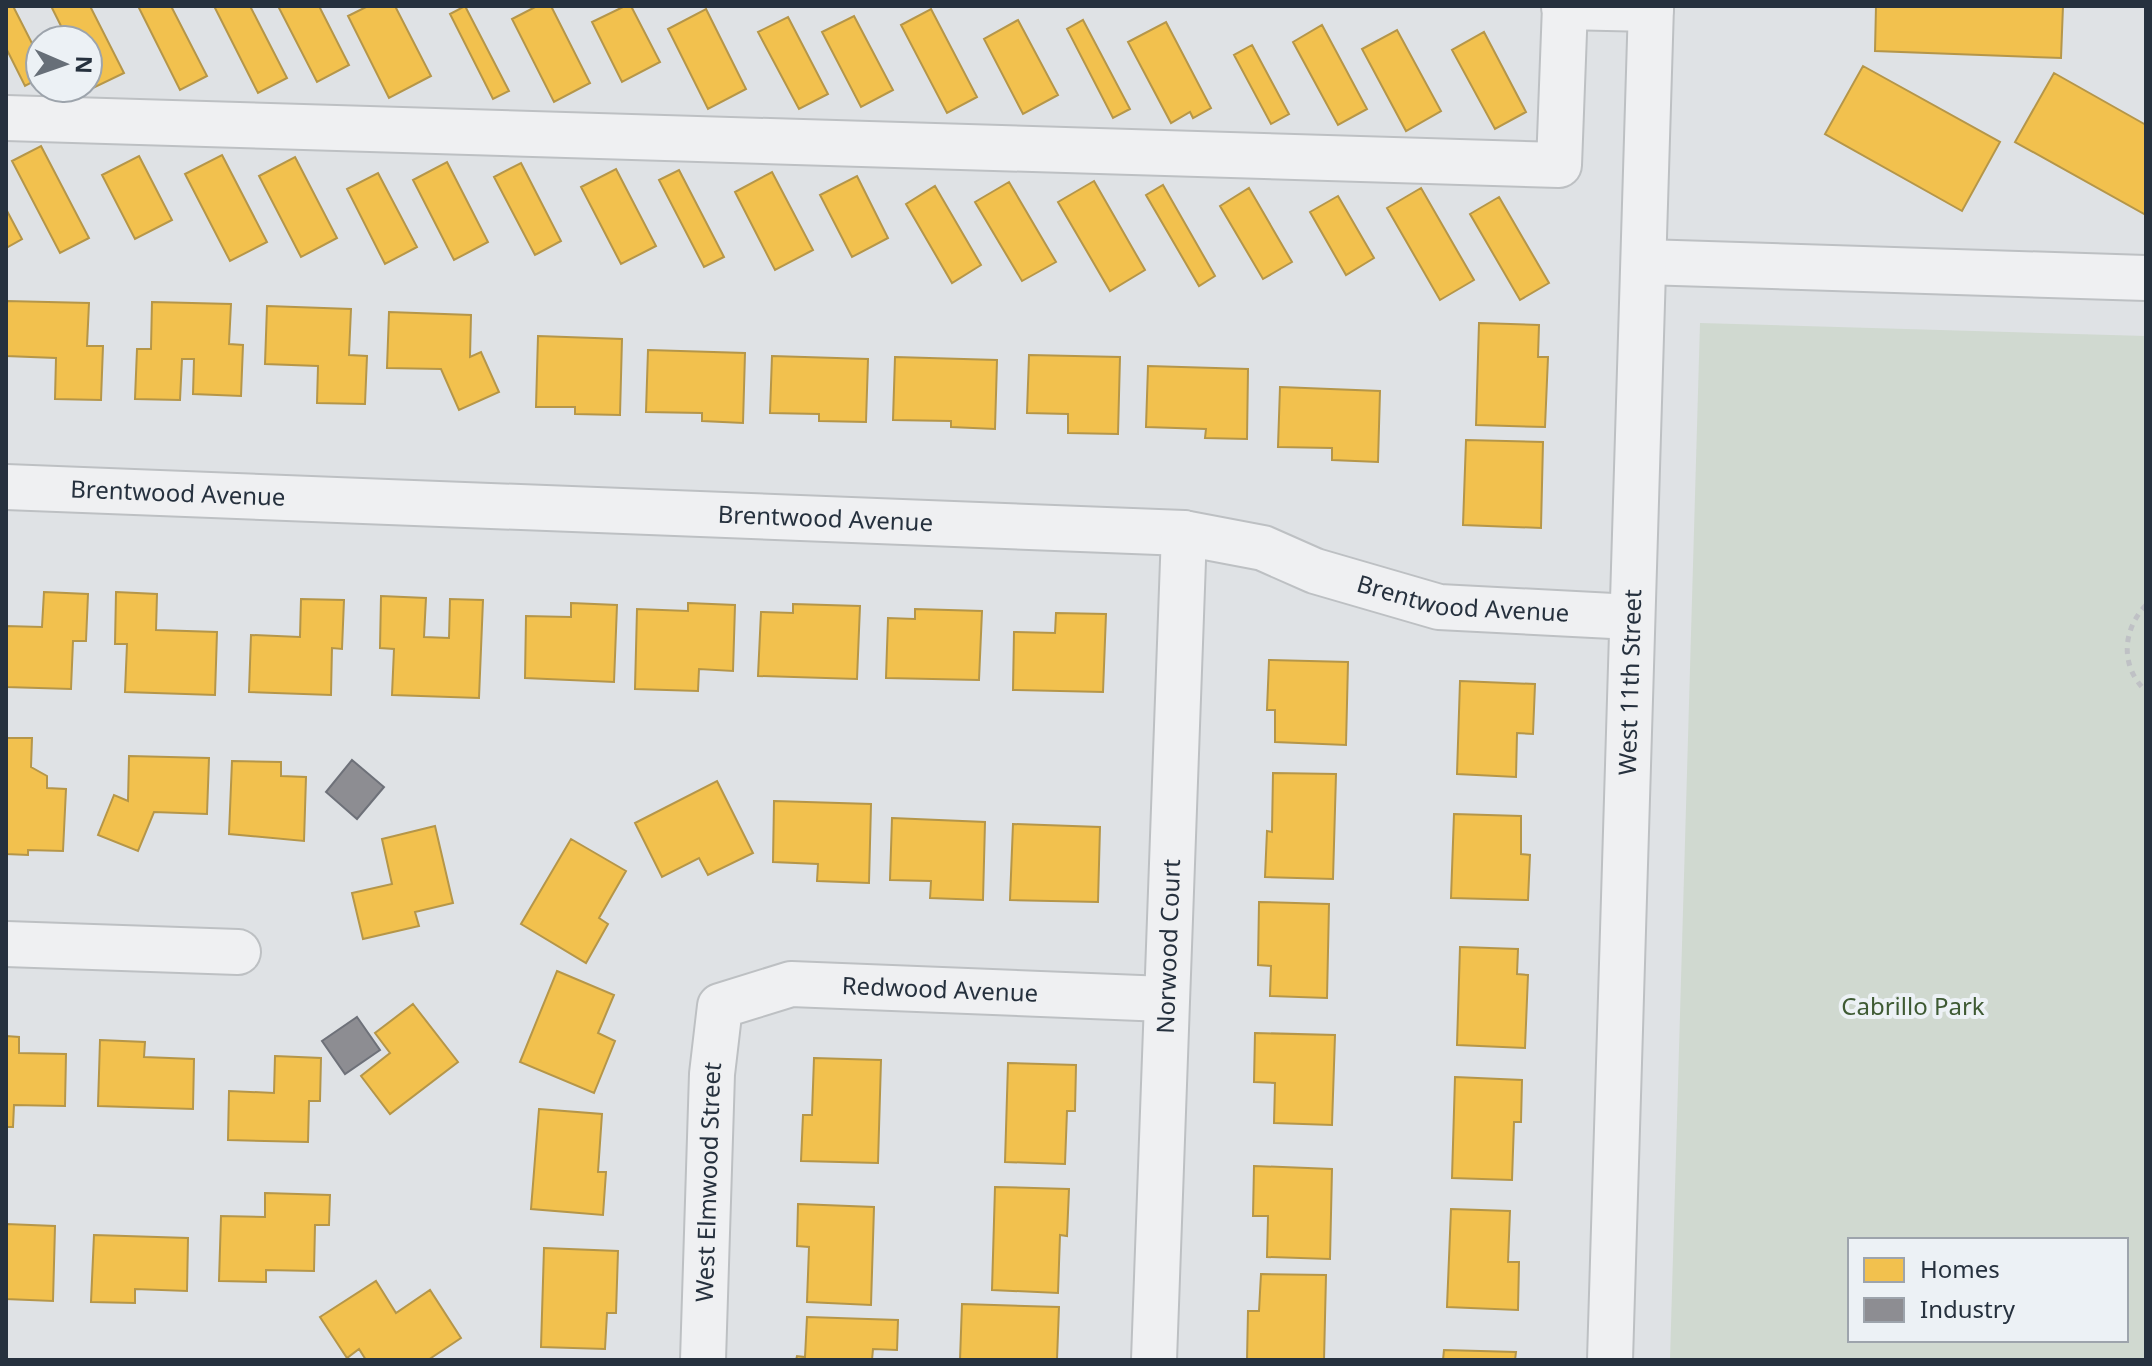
<svg xmlns="http://www.w3.org/2000/svg" width="2152" height="1366" viewBox="0 0 2152 1366" font-family="'Noto Sans',sans-serif">
  <style>
    .green { fill: #d0d9d0; fill-rule: evenodd }
    .homes { fill: #f2c14e; stroke: #b59649; stroke-width: 2 }
    .industry { fill: #8d8d92; stroke: #6e7179; stroke-width: 2 }
    .lines { fill: none; stroke-linecap: round; stroke-linejoin: round }
    .minor-casing { stroke: #bdc0c3; stroke-width: 48 }
    .path { stroke: #bfc1c5; stroke-width: 5; stroke-dasharray: 6 6; stroke-linecap: butt }
    .minor { stroke: #eff0f2; stroke-width: 44 }
    .labels { text-anchor: middle; stroke-width: 8; stroke-linejoin: round; paint-order: stroke }
    .street-label { font-size: 24px; fill: #26313e; stroke: #ecf1f5 }
    .park-label { font-size: 24px; fill: #3e5a33; stroke: #ecf1f5 }
  </style>
  <rect width="100%" height="100%" fill="#dfe2e5"/>
  <!-- green -->
  <path class="green" d="M1700,323L2146,336V1360H1670ZM1850,1240H2126V1340H1850Z"/>
  <!-- homes -->
  <path class="homes" d="M6,6H13L40,59V78L25,86L6,48Z
    M51,6H90L124,73L93,88L88,78V40H68Z
    M138,6H171L207,76L180,90Z
    M214,6H250L287,78L258,93Z
    M278,6H319L349,65L317,82Z
    M368,6H395L431,76L389,98L348,16Z
    M465,6L509,91L493,99L450,14Z
    M537,6H551L590,83L554,102L512,19Z
    M625,6H631L660,62L622,82L592,22Z
    M1876,6H2063L2061,58L1875,51Z
    M706,9L746,89L708,109L668,29Z
    M931,9L977,97L947,113L901,25Z
    M854,16L893,90L861,107L822,32Z
    M788,17L828,94L799,109L758,32Z
    M1018,20L1058,95L1023,114L984,39Z
    M1083,20L1130,109L1113,118L1067,29Z
    M1166,22L1211,108L1193,118L1190,112L1171,123L1128,42Z
    M1322,25L1367,109L1338,125L1293,42Z
    M1397,30L1441,111L1406,131L1362,49Z
    M1484,32L1526,112L1495,129L1452,50Z
    M1252,45L1289,114L1271,124L1234,55Z
    M1863,66L2000,142L1962,211L1825,134Z
    M2054,73L2146,125V215L2015,142Z
    M41,146L89,238L60,253L12,161Z
    M222,155L267,242L230,261L185,174Z
    M139,156L172,220L135,239L102,175Z
    M295,157L337,238L301,257L259,176Z
    M447,162L488,242L454,260L413,180Z
    M521,163L561,241L535,255L494,177Z
    M616,169L656,246L621,264L581,187Z
    M679,170L724,257L704,267L659,180Z
    M772,172L813,250L775,270L735,192Z
    M378,173L417,247L385,264L347,189Z
    M857,176L888,238L852,257L820,195Z
    M1094,181L1145,270L1110,291L1058,202Z
    M1009,182L1056,262L1022,281L975,202Z
    M1163,185L1215,276L1199,286L1146,195Z
    M935,186L981,265L952,283L906,204Z
    M1249,188L1292,262L1263,279L1220,206Z
    M1421,188L1474,280L1440,300L1387,208Z
    M1338,196L1374,258L1346,275L1310,212Z
    M1499,197L1549,283L1520,300L1470,214Z
    M6,209L22,239L6,248Z
    M6,301L89,303L87,346H103L101,400L55,399L56,358L6,356Z
    M152,302L231,304L229,344L243,345L241,396L193,394L194,359H182L180,400L135,399L137,349H151Z
    M267,306L351,309L349,355L367,356L365,404L317,403L318,366L265,364Z
    M389,312L471,315L470,357L481,352L499,392L459,410L441,369L387,368Z
    M1479,323L1539,325L1538,357H1548L1545,427L1476,425Z
    M538,336L622,339L620,415L575,414V407H536Z
    M648,350L745,353L743,423L702,421V413L646,412Z
    M1029,355L1120,357L1118,434L1068,433V414L1027,413Z
    M772,356L868,359L866,422L819,421V414L770,413Z
    M895,357L997,360L995,429L951,427V421L893,420Z
    M1148,366L1248,369L1247,439L1205,438L1206,429L1146,427Z
    M1280,387L1380,391L1378,462L1332,460V448L1278,447Z
    M1466,440L1543,442L1541,528L1463,525Z
    M44,592L88,594L86,641H73L71,689L6,687V626L42,627Z
    M116,592L157,594L156,630L217,632L215,695L125,692L127,644H115Z
    M381,596L426,598L424,637L449,638L450,599L483,600L479,698L392,695L394,649L380,648Z
    M301,599L344,600L342,649L332,648L331,695L249,692L251,635L300,637Z
    M571,603L617,605L614,682L525,678L526,616L571,617Z
    M688,603L735,605L733,671L699,669L698,691L635,689L637,609L688,611Z
    M793,604L860,606L857,679L758,676L761,612L793,613Z
    M915,609L982,611L979,680L886,678L888,618L915,619Z
    M1056,613L1106,614L1103,692L1013,690L1014,632L1055,633Z
    M1269,660L1348,662L1346,745L1275,742V710H1267Z
    M1460,681L1535,684L1533,734L1517,733L1516,777L1457,774Z
    M6,738H32L31,767L47,776V788L66,789L63,851L28,850V855L6,854Z
    M129,756L209,758L207,814L154,812L138,851L98,835L114,795L128,801Z
    M232,761L281,762V776L306,777L304,841L229,834Z
    M1273,773L1336,774L1333,879L1265,877L1267,831L1272,832Z
    M717,781L753,853L708,875L699,858L662,877L635,823Z
    M774,801L871,804L869,883L817,881L818,864L773,862Z
    M1454,814L1521,816V854L1530,855L1528,900L1451,898Z
    M892,818L985,822L983,900L930,898L931,881L890,880Z
    M1013,824L1100,827L1098,902L1010,900Z
    M435,826L453,903L415,912L419,926L363,939L352,893L392,884L382,839Z
    M571,839L626,871L599,918L608,924L586,963L521,924Z
    M1259,902L1329,904L1327,998L1270,996L1271,966L1258,965Z
    M1460,947L1518,949L1517,974L1528,975L1525,1048L1457,1045Z
    M557,971L614,995L598,1033L615,1041L594,1093L520,1062Z
    M413,1004L458,1062L390,1114L361,1076L390,1053L375,1033Z
    M1255,1033L1335,1035L1332,1125L1274,1123L1275,1083L1254,1082Z
    M6,1036L19,1037V1053L66,1054L65,1106L14,1105L13,1127H6Z
    M100,1040L145,1042L144,1057L194,1059L193,1109L98,1106Z
    M275,1056L321,1058L320,1101H309L308,1142L228,1140L229,1091L274,1093Z
    M814,1058L881,1060L878,1163L801,1161L803,1115H812Z
    M1008,1063L1076,1065L1075,1111H1067L1065,1164L1005,1162Z
    M1455,1077L1522,1080L1521,1122H1514L1512,1180L1452,1178Z
    M539,1109L602,1114L598,1172H606L603,1215L531,1209Z
    M1254,1166L1332,1169L1330,1259L1267,1257L1268,1216H1253Z
    M995,1187L1069,1189L1067,1236L1060,1235L1058,1293L992,1290Z
    M265,1193L330,1195L329,1225H315L314,1271L266,1270V1282L219,1281L221,1216L265,1217Z
    M798,1204L874,1207L871,1305L807,1302L809,1247L797,1246Z
    M1451,1209L1510,1211L1508,1262H1519L1518,1310L1447,1307Z
    M6,1224L55,1226L53,1301L6,1299Z
    M94,1235L188,1238L187,1291L135,1289V1303L91,1302Z
    M544,1248L618,1251L616,1313H607L605,1349L541,1347Z
    M1261,1274L1326,1275L1324,1360H1247L1248,1311H1259Z
    M376,1281L396,1313L430,1290L461,1338L428,1360H366L359,1349L347,1358L320,1317Z
    M962,1304L1059,1307L1057,1359L1066,1360H960Z
    M807,1317L898,1320L897,1350L873,1349L872,1360H796L797,1356L805,1357Z
    M1444,1350L1516,1352L1515,1360H1443Z"/>
  <!-- industry -->
  <path class="industry" d="M352,760L384,787L357,819L326,792Z
    M357,1017L380,1050L345,1074L322,1041Z"/>
  <g class="lines">
    <!-- minor casing -->
    <g class="minor-casing">
      <g id="minor">
        <path d="M1564,7L1651,9"/>
        <path d="M6,118L1559,165L1565,6"/>
        <path d="M1644,262L2146,278"/>
        <path id="s1" d="M6,487L1184,533L1263,548L1315,571L1439,607L1632,617"/>
        <path d="M6,944L238,952"/>
        <path id="s2" d="M703,1360L712,1074L720,1006L791,984L1165,999"/>
        <path id="s3" d="M1154,1360L1184,533"/>
        <path id="s4" d="M1610,1360L1651,6"/>
      </g>
    </g>
    <!-- path -->
    <path class="path" d="M2146,605C2122,630 2120,667 2146,691"/>
    <!-- minor -->
    <use href="#minor" class="minor"/>
  </g>
  <g class="labels">
    <!-- street labels -->
    <g class="street-label">
      <text dy="8" stroke="none"><textPath href="#s1" startOffset="172">Brentwood Avenue</textPath></text>
      <text dy="8" stroke="none"><textPath href="#s1" startOffset="820">Brentwood Avenue</textPath></text>
      <text dy="8" stroke="none"><textPath href="#s1" startOffset="1468">Brentwood Avenue</textPath></text>
      <text dy="8" stroke="none"><textPath href="#s4" startOffset="678">West 11th Street</textPath></text>
      <text dy="8" stroke="none"><textPath href="#s3" startOffset="414">Norwood Court</textPath></text>
      <text dy="8" stroke="none"><textPath href="#s2" startOffset="578">Redwood Avenue</textPath></text>
      <text dy="8" stroke="none"><textPath href="#s2" startOffset="178">West Elmwood Street</textPath></text>
    </g>
    <!-- park labels -->
    <g class="park-label">
      <text x="1913" y="1015">Cabrillo Park</text>
    </g>
  </g>
  <!-- border -->
  <rect width="2152" height="1366" fill="none" stroke="#26313e" stroke-width="16"/>
  <!-- legend -->
  <rect x="1848" y="1238" width="280" height="104" fill="#ecf1f5" stroke="#9da4ac" stroke-width="2"/>
  <rect x="1864" y="1258" width="40" height="24" fill="#f2c14e" stroke="#9da4ac" stroke-width="2"/>
  <text x="1920" y="1278" font-size="24" fill="#26313e">Homes</text>
  <rect x="1864" y="1298" width="40" height="24" fill="#8d8d92" stroke="#9da4ac" stroke-width="2"/>
  <text x="1920" y="1318" font-size="24" fill="#26313e">Industry</text>
  <!-- north arrow -->
  <g transform="translate(64 64) rotate(92)"><circle r="38" fill="#ecf1f5" stroke="#9da4ac" stroke-width="2"/>
  <path d="M0-6L14 30L0 20L-14 30Z" fill="#676f78"/>
  <text y="-12" font-size="22" font-weight="bold" text-anchor="middle" fill="#26313e">N</text>
  </g>
</svg>
